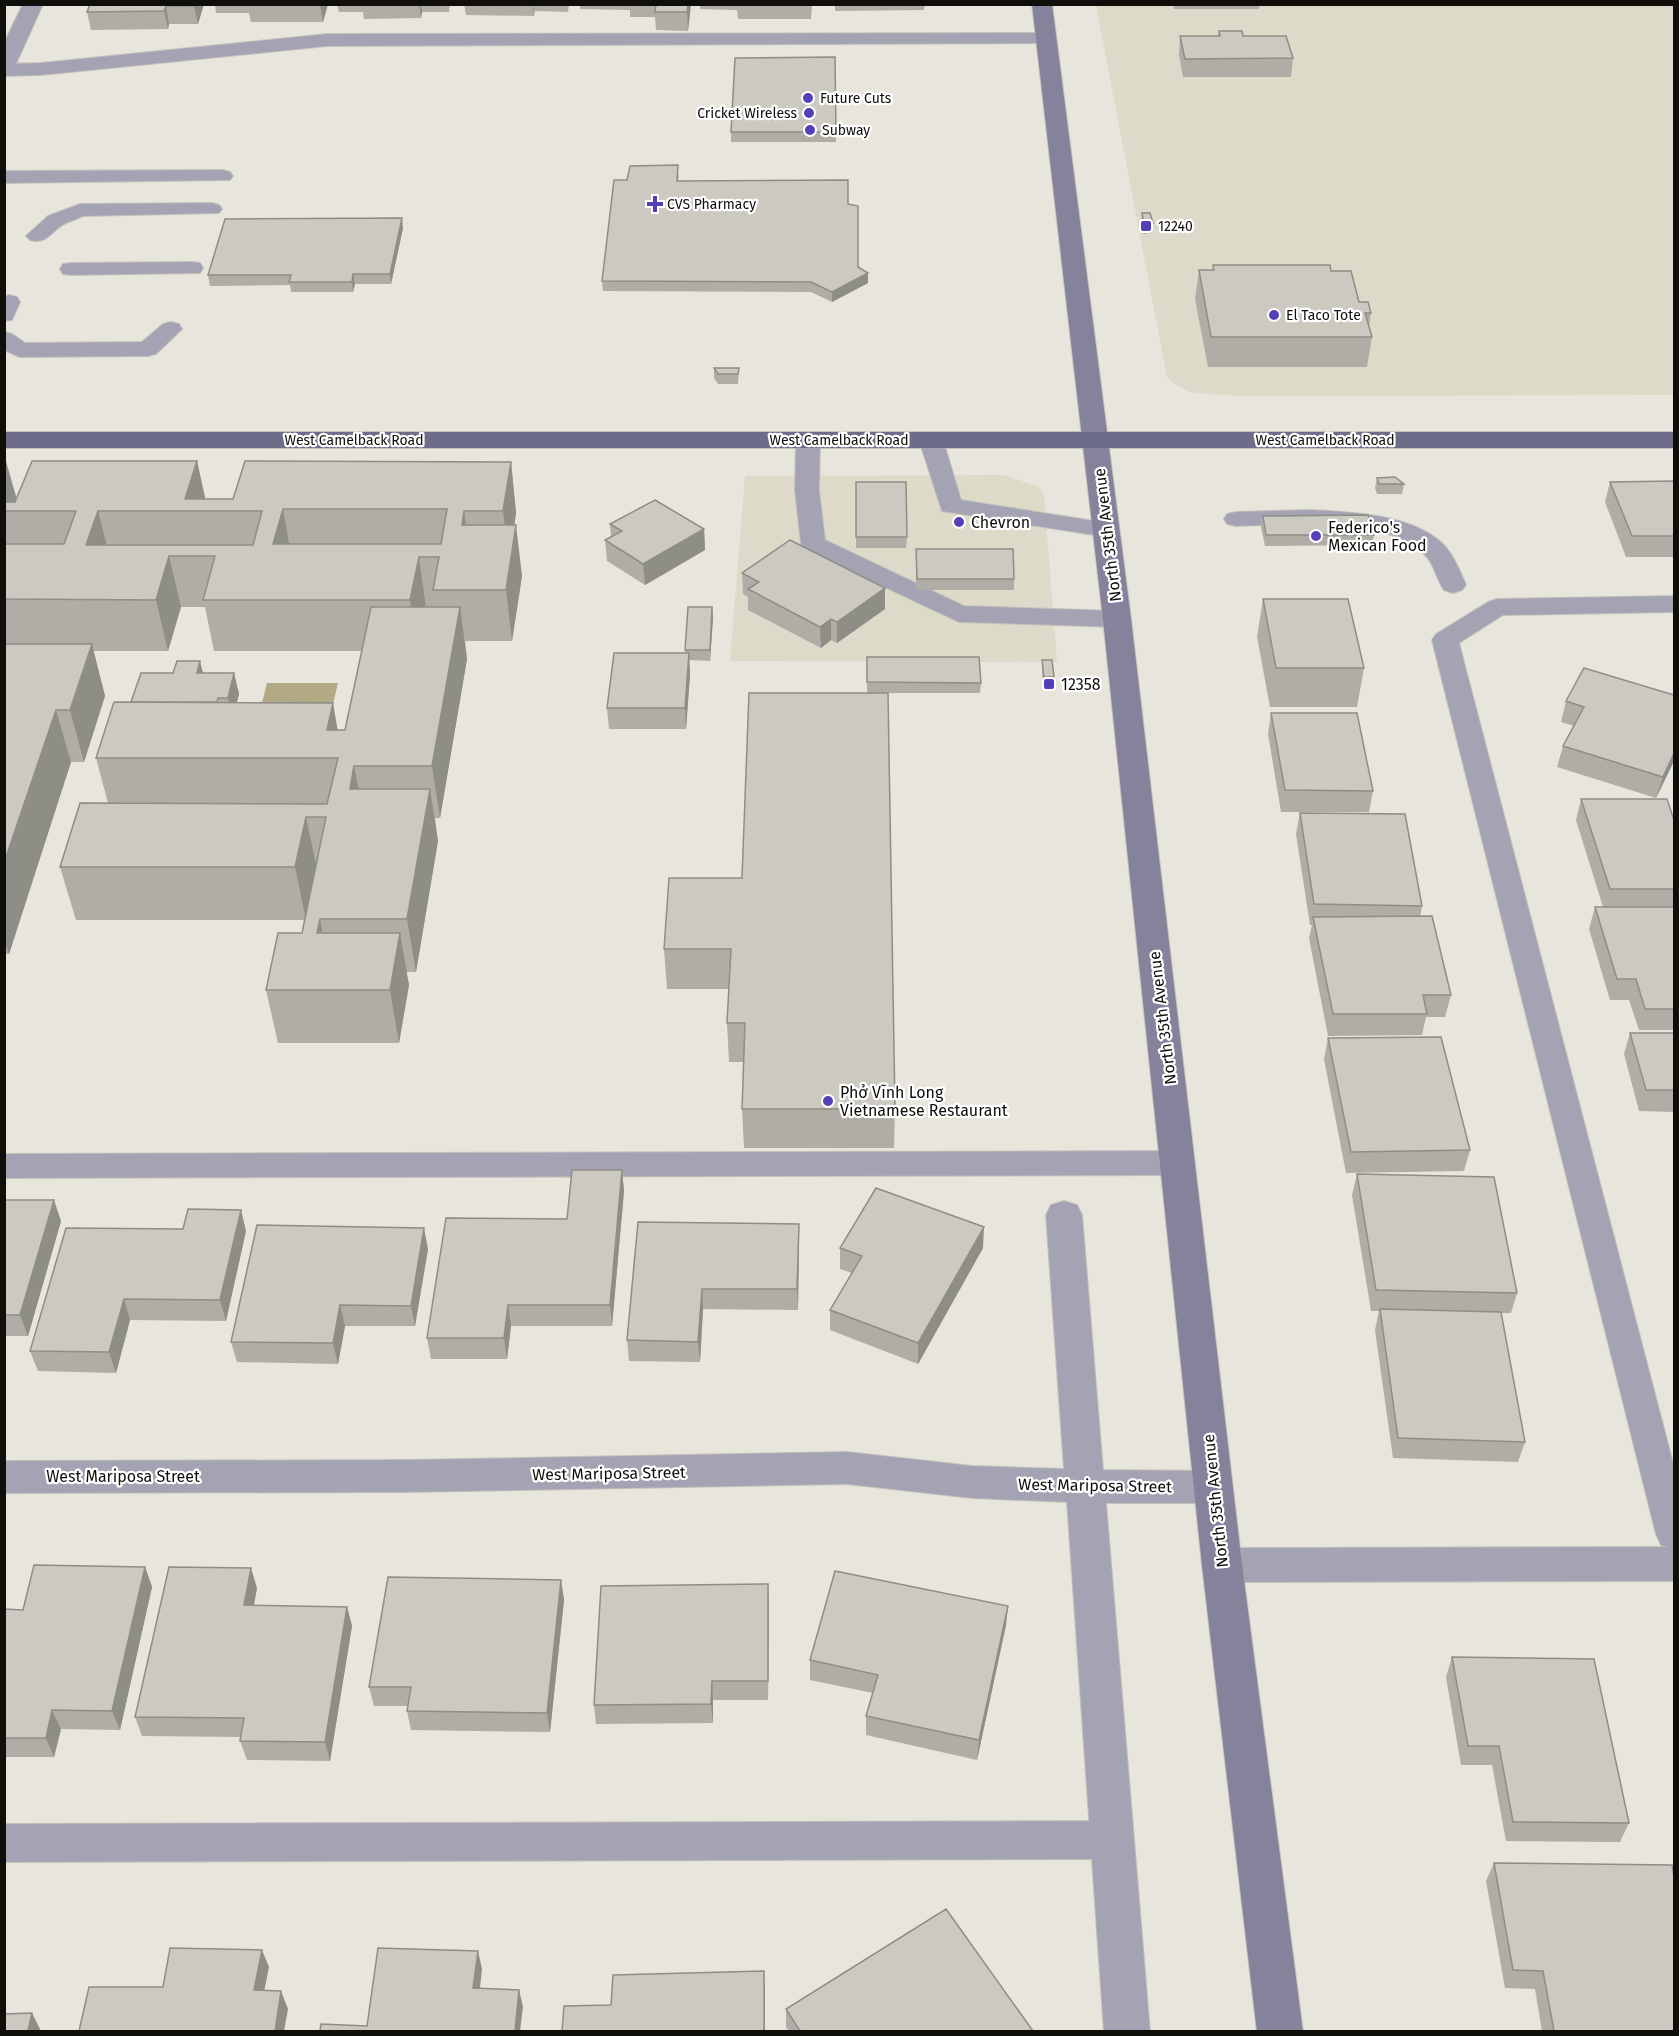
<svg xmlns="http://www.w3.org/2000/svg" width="1679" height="2036" viewBox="0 0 1679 2036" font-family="'Fira Sans',sans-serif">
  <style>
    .built { fill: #dddaca }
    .water { fill: #b1aa85 }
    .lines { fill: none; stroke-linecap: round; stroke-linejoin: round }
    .lane-casing { stroke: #c4c3bb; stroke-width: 2 }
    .street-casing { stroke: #c4c3bb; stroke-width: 2 }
    .secondary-casing { stroke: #c4c3bb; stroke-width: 2 }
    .primary-casing { stroke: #c4c3bb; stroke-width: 2 }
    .lane { fill: #a3a3b4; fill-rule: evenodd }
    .street { fill: #a3a3b4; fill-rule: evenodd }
    .secondary { fill: #84839b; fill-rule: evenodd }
    .primary { fill: #6d6d89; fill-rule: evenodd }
    .wall { fill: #afada5 }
    .shaded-wall { fill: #8e8d86 }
    .building { fill: #cbc9c0; stroke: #8e8d86; stroke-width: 1.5; fill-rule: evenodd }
    .poi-dot { fill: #553fb7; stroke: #fff; stroke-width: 2 }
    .labels { text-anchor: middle; stroke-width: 4.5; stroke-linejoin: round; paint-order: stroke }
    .far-poi-label { font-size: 14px; fill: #0f0e0b; stroke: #fff; text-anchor: start }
    .far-street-label { font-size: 14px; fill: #0f0e0b; stroke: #fff }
    .poi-label { font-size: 16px; fill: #0f0e0b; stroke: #fff; text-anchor: start }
    .street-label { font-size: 16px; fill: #0f0e0b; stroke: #fff }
  </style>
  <rect width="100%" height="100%" fill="#e7e5dc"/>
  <!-- built -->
  <path class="built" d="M1096,5H1674V395L1244,396L1192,393L1176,385L1167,377Z
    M1004,475L1039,487L1044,495L1057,662L730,661L745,476Z"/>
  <!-- water -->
  <path class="water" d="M267,683H338L326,733L262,703Z"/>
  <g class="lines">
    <!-- lane casing -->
    <g class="lane-casing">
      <path id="lane" d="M1046,33L1053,35L1055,39L1053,43L327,46L41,75L4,76V64L41,63L327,34Z
        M223,170L230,172L233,176L230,180L4,183V171Z
        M212,203L219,205L222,209L219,213L83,216C77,219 70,221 64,224C51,231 47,245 30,240L26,236L48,216L80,204Z
        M192,262L200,263L203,268L200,273L71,275L63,274L60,269L63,264L71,263Z
        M9,295L17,297L20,302L12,320L4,321V297Z
        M171,322L179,324L182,329L156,354L148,356L20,357L4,350V332L12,334L25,343L142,342L163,324Z
        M808,433L816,435L820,440L819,490L825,540L964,606L1117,611L1126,613L1130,619L1126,625L1117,627L959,622L804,549L801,544L795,490L796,440L800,435Z
        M931,433L939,435L943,440L961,500L1107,523L1116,525L1119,530L1116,535L1107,537L942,511L919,440L923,435Z
        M1310,510C1350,512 1412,514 1443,544C1454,556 1460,571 1466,585L1462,590L1453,593L1444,590C1436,579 1435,564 1424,554C1382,514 1290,525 1236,526L1227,524L1224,519L1227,514L1236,512Z
        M1674,596V612L1503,615L1459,643L1674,1467V1549L1661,1545L1656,1534L1432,640L1436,634L1488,602L1497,599Z
        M1179,1151L1190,1155L1195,1163L1190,1171L1179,1175L4,1178V1154Z
        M1113,1821L1127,1827L1133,1840L1127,1853L1113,1859L4,1862V1824Z"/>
    </g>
    <!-- street casing -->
    <g class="street-casing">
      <path id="street" d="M23,4H43L15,66L11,70L4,72V43Z
        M1064,1201L1077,1205L1082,1215L1103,1470L1213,1471L1227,1475L1232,1487L1227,1499L1213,1503H1106L1150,2032H1104L1067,1502L972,1498L847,1484L407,1492L4,1493V1461L407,1460L847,1452L972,1466L1064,1469L1046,1215L1051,1205Z
        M1674,1547V1581L1222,1582L1208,1577L1202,1565L1208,1553L1222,1548Z"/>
    </g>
    <!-- secondary casing -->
    <g class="secondary-casing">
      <path id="secondary" d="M1032,4H1052L1131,619L1242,1565L1303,2032H1257L1202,1565L1103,619Z"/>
    </g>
    <!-- primary casing -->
    <g class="primary-casing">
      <path id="primary" d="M4,432H1674V448H4Z"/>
    </g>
    <!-- lane -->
    <use href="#lane" class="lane"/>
    <!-- street -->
    <use href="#street" class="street"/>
    <!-- secondary -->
    <use href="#secondary" class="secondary"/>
    <!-- primary -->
    <use href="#primary" class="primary"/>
  </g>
  <!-- wall -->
  <path class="wall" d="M90,4H204L198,24H169L168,29L91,30L87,12Z
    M215,4H328L323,22H251L249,13H216Z
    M337,4H450L449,12H422L421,18L364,19L363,12H339Z
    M464,4H569L568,12L535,11L534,16L466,15Z
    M580,4H691L688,31L656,30L655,17H630V10L580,9Z
    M700,4H812L811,19H738L737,10L700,9Z
    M835,4H925L924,10L835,11Z
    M1173,4H1260L1259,9H1174Z
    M1219,31L1243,36L1293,58L1291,77H1183L1179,55L1180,36H1218Z
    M835,57L836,142H731V132Z
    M679,175L678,181L848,204L858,267L868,283L832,302L811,292L603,291L602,281L627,180Z
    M1142,213L1153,223L1152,233L1143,234L1141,223Z
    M403,228L391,284H355L353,292H291L290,285L210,286L208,275Z
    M1213,265L1331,271L1371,313L1369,326L1372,337L1367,367H1208L1195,299L1199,270H1212Z
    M714,368H739L738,384H718L714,378Z
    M4,461L17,499L197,461L205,499H233L511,462L516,513L514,525L522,576L512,641H465L467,659L440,818H435L438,841L416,972H406L409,985L399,1043H278L266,990L302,933L304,920H76L60,867L108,803L96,758L131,702L173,673L200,661L203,673H234L239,694L237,702L338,730H345L362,651H214L205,607H181L168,651H93L105,696L84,762H71L9,954H4Z
    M1377,478L1404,484L1402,494H1377L1375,488Z
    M1674,481V557H1626L1605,502L1610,482Z
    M856,482L907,537L906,548H856Z
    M1263,516L1374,535L1372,545L1265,546L1261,527Z
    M610,524L704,529L705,550L645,585L607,561L605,540L611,537Z
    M916,549L1014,579V590H916Z
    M742,573L885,609L837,643L831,640L821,648L748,610V597L743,594Z
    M1263,599L1364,668L1357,707H1270L1257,637Z
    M712,607L713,618L710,661L689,660L690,675L686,729H609L607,708L685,653V650Z
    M867,657L981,683L980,693H867Z
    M1042,660L1054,677L1053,688H1043L1042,671Z
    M1584,668L1674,761L1656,798L1557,767L1563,746L1574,726L1561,722L1566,701Z
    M1271,713L1373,791L1369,812H1281L1268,734Z
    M1581,799L1674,820V1030H1639L1629,1000H1610L1589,929L1595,907H1603L1576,820Z
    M1300,813L1422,906L1420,917L1451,995L1445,1017H1426L1422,1035L1328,1036L1309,938L1312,925H1310L1296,834Z
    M669,878L895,1109L894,1148H744L742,1109L744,1062H729L727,1023L729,989H667L664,949Z
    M1630,1033H1674V1112L1639,1111L1624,1054Z
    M1328,1038L1470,1150L1464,1171L1346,1173L1324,1059Z
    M622,1170L624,1191L612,1326H511L507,1359H431L427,1338L567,1219Z
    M1357,1174L1517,1293L1511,1313H1501L1525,1442L1518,1462L1393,1458L1375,1330L1379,1311H1371L1352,1195Z
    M4,1200L61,1221L28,1336H4Z
    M638,1222L799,1224L798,1310L703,1309L700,1362L629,1361L627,1340Z
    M246,1231L226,1321L130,1320L116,1373L38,1371L30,1351Z
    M840,1248H983L918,1364L830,1330V1310L852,1273L840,1269Z
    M428,1249L415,1326H345L338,1364L237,1362L231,1342Z
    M145,1567L152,1587L120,1730L61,1729L54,1757H4V1609L23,1610Z
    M561,1580L564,1600L550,1732L411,1730L407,1711V1706H374L369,1687Z
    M768,1584V1700H713V1723L596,1724L594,1705Z
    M257,1588L254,1605L347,1607L352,1626L330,1761L247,1760L240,1741L241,1737L142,1736L135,1717Z
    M1006,1625L977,1760L866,1735V1716L873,1693L810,1680V1660Z
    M1452,1657L1629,1823L1620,1842L1506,1841L1492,1765H1461L1446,1677Z
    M1494,1863L1674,2031H1542L1535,1989L1505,1988L1486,1881Z
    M786,2009L1033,2031H789L786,2027Z"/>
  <!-- shaded-wall -->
  <path class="shaded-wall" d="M195,4H204L198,24L194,6Z
    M320,4H328L323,22Z
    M419,4H421L422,12L421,18Z
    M533,4H534V16Z
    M688,4H691L688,31L687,12Z
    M166,6L169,24L168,29L164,11Z
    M402,218L403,228L391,284L390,274Z
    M868,273V283L832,302V292Z
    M353,274L355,284L353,292L352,282Z
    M6,461L20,511H4V465Z
    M197,461L208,511L185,499Z
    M511,462L516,513L509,562L503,511Z
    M283,509L292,560L273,544Z
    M98,511L111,562L86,545Z
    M464,511L471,562L462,525Z
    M516,525L522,576L512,641L506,590Z
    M704,529L705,550L645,585L643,564Z
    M169,556L181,607L168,651L156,600Z
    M419,557L426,608L418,651L410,600Z
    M885,588V609L837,643V622Z
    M460,607L467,659L440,818L432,766Z
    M712,607L713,618L710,661V650Z
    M831,619V640L821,648L820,627Z
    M92,644L105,696L84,762L70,710Z
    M689,653L690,675L686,729L685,708Z
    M200,661L205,682L197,673Z
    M234,673L239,694L232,720L228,698Z
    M333,703L342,755L338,758L327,730Z
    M56,710L71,762L9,954L4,940V863Z
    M1674,753V761L1656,798L1663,777Z
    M354,766L364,818L350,789Z
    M430,789L438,841L416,972L407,919Z
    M306,817L317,869L306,920L295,867Z
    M320,919L330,972L317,933Z
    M400,933L409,985L399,1043L390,990Z
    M622,1170L624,1191L612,1326L610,1305Z
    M54,1200L61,1221L28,1336L20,1315Z
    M241,1210L246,1231L226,1321L220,1300Z
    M799,1224V1245L798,1310L797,1289Z
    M984,1227L983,1248L918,1364V1343Z
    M424,1228L428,1249L415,1326L411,1306Z
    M702,1289L703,1309L700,1362L698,1342Z
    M124,1299L130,1320L116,1373L109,1352Z
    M340,1305L345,1326L338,1364L333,1343Z
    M508,1305L511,1326L507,1359L504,1338Z
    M145,1567L152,1587L120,1730L112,1711Z
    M251,1568L257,1588L250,1624L244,1605Z
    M561,1580L564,1600L550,1732L547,1713Z
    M768,1584L769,1604L768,1700Z
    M1008,1606L1006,1625L977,1760L979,1740Z
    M347,1607L352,1626L330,1761L325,1742Z
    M712,1681L713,1700V1723L711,1704Z
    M52,1710L61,1729L54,1757L46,1738Z
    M262,1950L269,1967L261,2007L254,1990Z
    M478,1951L482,1969L478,2006L473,1988Z
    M764,1971L765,1989V2031H764Z
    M519,1990L523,2007L520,2031H515Z
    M281,1991L288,2009L284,2031H275Z
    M32,2013L41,2031H28Z"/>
  <!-- building -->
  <path class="building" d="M90,4H195L194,6H166L164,11L87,12Z
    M656,4H688L687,12H655Z
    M1219,31H1242L1243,36H1286L1293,58L1185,59L1180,36H1220Z
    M835,57L836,132H731L735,58Z
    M678,165L677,181L848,180V204L858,206V267L868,273L832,292L811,282L602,281L614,180H627L630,166Z
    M1142,213H1150L1153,223L1144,224Z
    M402,218L390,274H353L352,282H289L291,275H208L225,219Z
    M1213,265H1330L1331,271H1351L1359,302H1368L1371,313H1365L1372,337H1211L1199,270H1214Z
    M714,368H739L738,374H718Z
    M32,461H197L185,499H233L245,461L511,462L503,511H464L462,525H516L506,590H433L439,557H419L410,600H203L215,556H169L156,600L4,599V544H64L76,511H4V502H15ZM283,509H447L441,544H273ZM98,511H262L253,545H86Z
    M1395,477L1404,484H1379L1377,478Z
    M1674,481V536H1632L1610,482Z
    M856,482H906L907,537H856Z
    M655,500L704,529L643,564L605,540L622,531L610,524Z
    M1368,515L1374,535H1266L1263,516Z
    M790,540L885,588L837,622L831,619L820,627L748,589L759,582L742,573Z
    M916,549H1013L1014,579H917Z
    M1263,599H1348L1364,668H1276Z
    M371,607H460L432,766H354L350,789H430L407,919H320L317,933H400L390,990H266L278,933H302L326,817H306L295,867H60L80,803L327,804L338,758H96L114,702L333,703L327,730H345Z
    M688,607H712L710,650H685Z
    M4,644H92L70,710H56L4,863Z
    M614,653H689L685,708H607Z
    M867,657H979L981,683L867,682Z
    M1042,660H1052L1054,677H1044Z
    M177,661H200L197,673H234L228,698H218L217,702H131L141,673H173Z
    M1584,668L1674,695V753L1663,777L1563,746L1584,707L1566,701Z
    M749,693H888L895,1109H742L745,1023H727L731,949H664L669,878H742Z
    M1271,713H1357L1373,791L1285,790Z
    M1581,799H1667L1674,820V889H1610Z
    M1300,813L1405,814L1422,906L1314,904Z
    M1595,907H1674V1009H1645L1636,979H1617Z
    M1432,916L1451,995H1423L1427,1014H1333L1313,917Z
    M1630,1033H1674V1090H1646Z
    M1441,1037L1470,1150L1351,1152L1328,1038Z
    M572,1170H622L610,1305H508L504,1338H427L446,1218L567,1219Z
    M1357,1174L1494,1177L1517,1293L1376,1290Z
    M876,1188L984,1227L918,1343L830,1310L862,1256L840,1248Z
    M4,1200H54L20,1315H4Z
    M188,1209L241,1210L220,1300L124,1299L109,1352L30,1351L66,1228L183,1229Z
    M638,1222L799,1224L797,1289H702L698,1342L627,1340Z
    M257,1225L424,1228L411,1306L340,1305L333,1343L231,1342Z
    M1380,1309L1501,1312L1525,1442L1398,1438Z
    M34,1565L145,1567L112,1711L52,1710L46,1738H4V1609L23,1610Z
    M169,1567L251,1568L244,1605L347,1607L325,1742L240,1741L244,1718L135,1717Z
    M835,1571L1008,1606L979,1740L866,1716L878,1675L810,1660Z
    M388,1577L561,1580L547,1713L407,1711L411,1687H369Z
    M768,1584V1681H712L711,1704L594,1705L601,1586Z
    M1452,1657L1594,1659L1629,1823L1513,1822L1499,1746H1468Z
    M1494,1863L1672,1865L1674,1877V2031H1554L1543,1971L1513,1970Z
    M946,1909L1033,2031H800L786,2009Z
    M170,1948L262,1950L254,1990L281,1991L275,2031H79L89,1987H163Z
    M378,1948L478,1951L473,1988L519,1990L515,2031H320L321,2024L367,2026Z
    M764,1971V2031H562L564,2006L611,2005L613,1975Z
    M32,2013L28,2031H4V2014Z"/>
  <!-- markers -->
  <g class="poi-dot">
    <circle cx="808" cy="98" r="6"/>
    <circle cx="809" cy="113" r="6"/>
    <circle cx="810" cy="130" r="6"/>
    <path d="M652 195h6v6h6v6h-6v6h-6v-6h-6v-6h6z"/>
    <rect x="1140" y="220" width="12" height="12" rx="3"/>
    <circle cx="1274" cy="315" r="6"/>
    <circle cx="959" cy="522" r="6"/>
    <circle cx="1316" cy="536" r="6"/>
    <rect x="1043" y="678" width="12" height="12" rx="3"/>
    <circle cx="828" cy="1101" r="6"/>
  </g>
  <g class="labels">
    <!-- far-poi labels -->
    <g class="far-poi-label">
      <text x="820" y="103">Future Cuts</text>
      <text x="797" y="118" text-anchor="end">Cricket Wireless</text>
      <text x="822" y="135">Subway</text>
      <text x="667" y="209">CVS Pharmacy</text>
      <text x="1158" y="231">12240</text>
      <text x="1286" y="320">El Taco Tote</text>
    </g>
    <!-- far-street labels -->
    <g class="far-street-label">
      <text x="354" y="445">West Camelback Road</text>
      <text x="839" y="445">West Camelback Road</text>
      <text x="1325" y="445">West Camelback Road</text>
    </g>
    <!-- poi labels -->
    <g class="poi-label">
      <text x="971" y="528">Chevron</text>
      <text x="1328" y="533">Federico's<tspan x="1328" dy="18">Mexican Food</tspan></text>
      <text x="1061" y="690">12358</text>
      <text x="840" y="1098">Phở Vĩnh Long<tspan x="840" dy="18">Vietnamese Restaurant</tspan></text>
    </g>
    <!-- street labels -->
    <g class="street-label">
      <text transform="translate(1107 535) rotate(-97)" y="6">North 35th Avenue</text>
      <text transform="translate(1162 1018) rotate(-97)" y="6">North 35th Avenue</text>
      <text transform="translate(609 1473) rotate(-1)" y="6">West Mariposa Street</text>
      <text x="123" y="1482">West Mariposa Street</text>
      <text transform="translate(1095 1485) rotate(1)" y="6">West Mariposa Street</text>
      <text transform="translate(1215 1501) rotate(-96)" y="6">North 35th Avenue</text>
    </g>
  </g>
  <!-- border -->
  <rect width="1679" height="2036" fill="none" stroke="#0f0e0b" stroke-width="12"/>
</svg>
